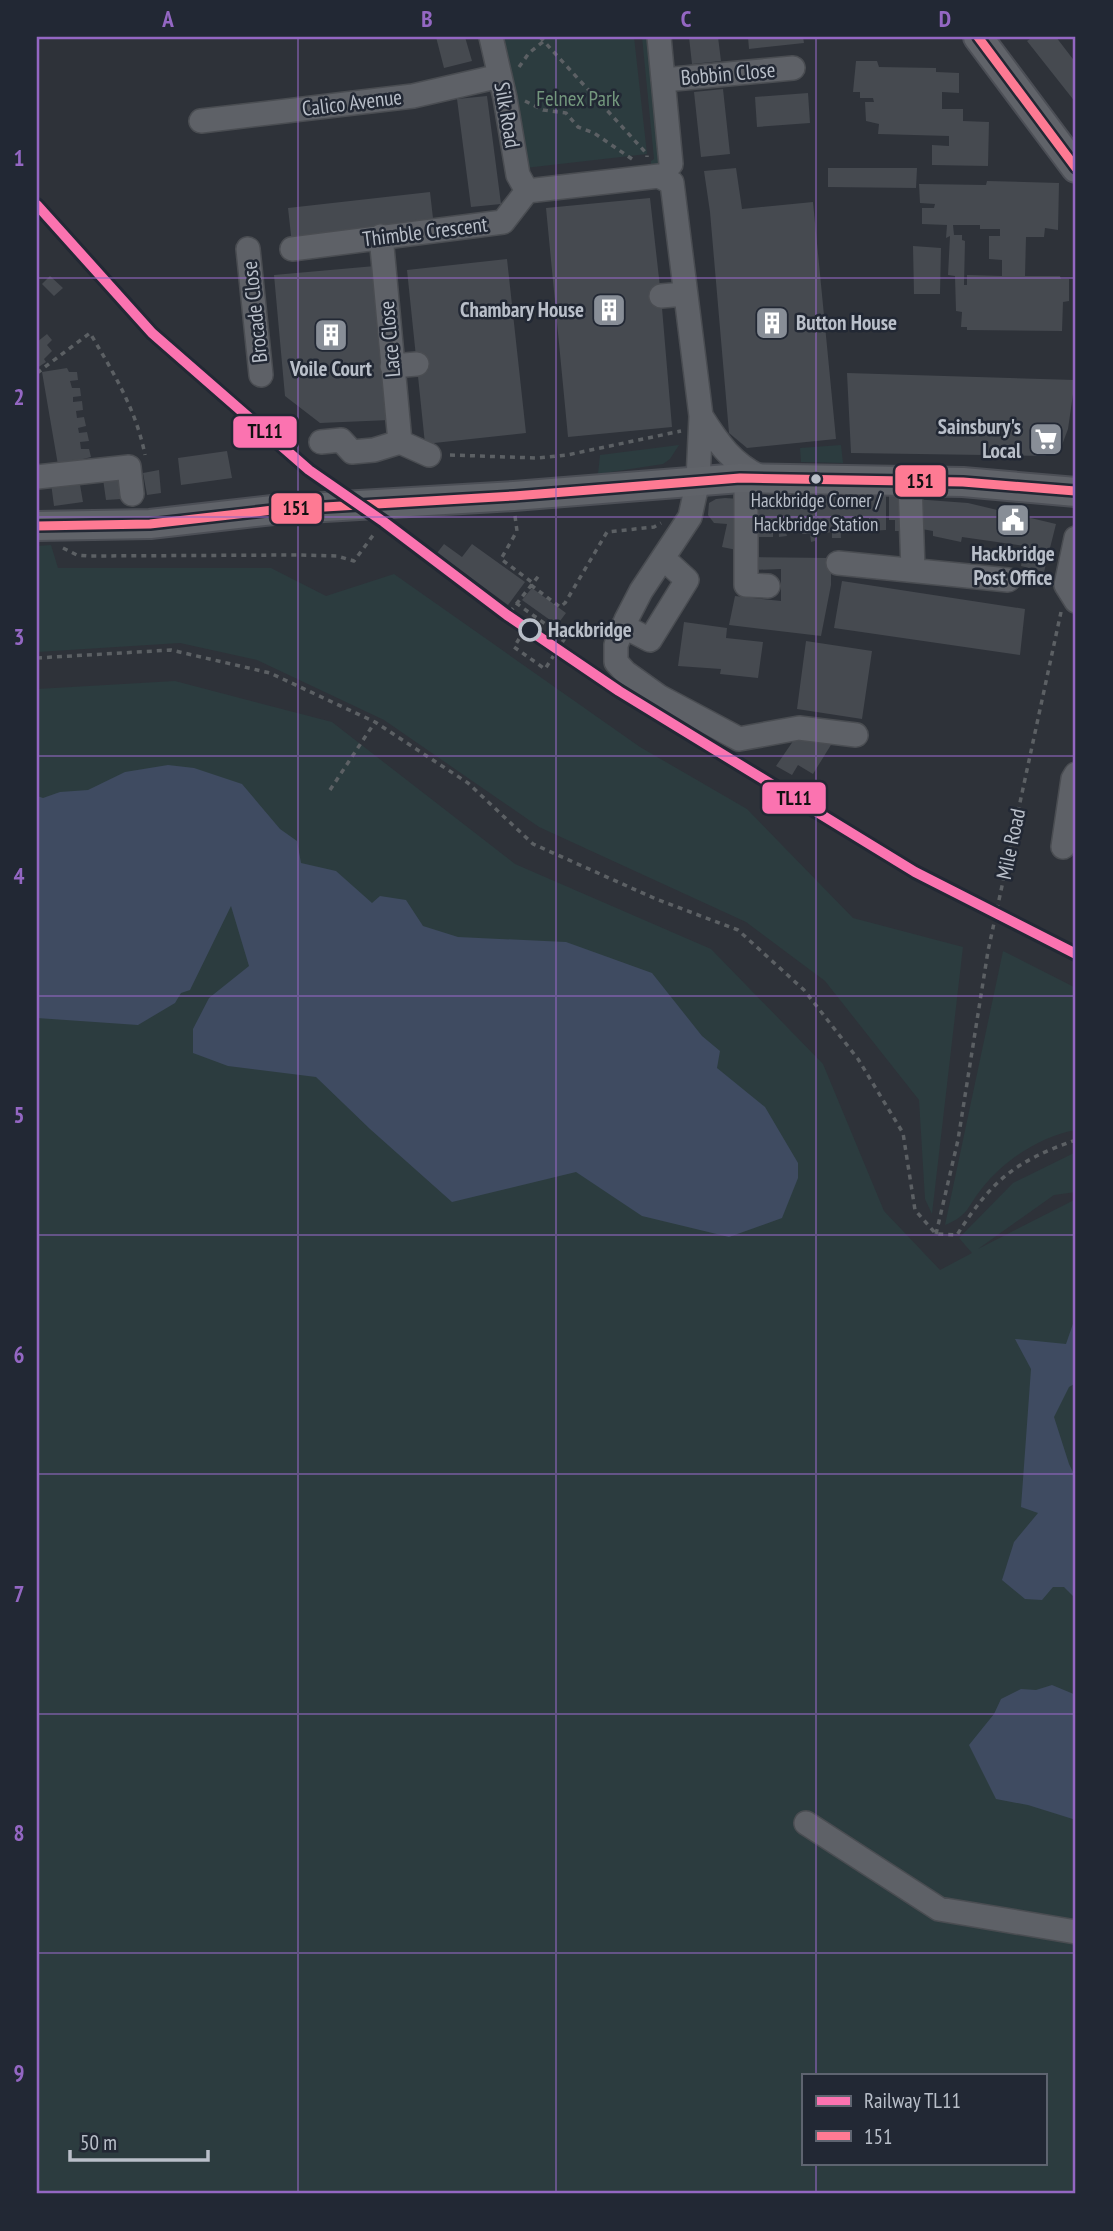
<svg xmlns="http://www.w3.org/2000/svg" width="1113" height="2231" viewBox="0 0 1113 2231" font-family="'PT Sans Narrow',sans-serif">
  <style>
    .green { fill: #2c3c3f; fill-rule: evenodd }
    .water { fill: #3f4b61 }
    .building { fill: #464a50; fill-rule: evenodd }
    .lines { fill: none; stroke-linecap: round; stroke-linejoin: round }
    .minor-casing { stroke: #4a4d52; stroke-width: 26 }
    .major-casing { stroke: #4c4f56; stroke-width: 32 }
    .path { stroke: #5c6064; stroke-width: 3.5; stroke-dasharray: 5 5; stroke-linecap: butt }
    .minor { stroke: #5e6167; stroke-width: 23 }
    .major { stroke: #606369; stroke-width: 28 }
    .bus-1-casing { stroke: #222834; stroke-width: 14 }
    .bus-1 { stroke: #fe7a93; stroke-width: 9 }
    .rail-1-casing { stroke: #222834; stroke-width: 16 }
    .rail-1 { stroke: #fb73b0; stroke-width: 10 }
    .grid { fill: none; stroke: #9467c3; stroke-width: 2; stroke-opacity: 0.55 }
    .bus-dot { fill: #b9bfc9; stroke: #222834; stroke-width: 2.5 }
    .stop-dot { fill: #222834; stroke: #b9bfc9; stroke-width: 3.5 }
    .labels { text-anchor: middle; stroke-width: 5; stroke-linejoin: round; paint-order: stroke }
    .bus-label { font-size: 19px; fill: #b9bfc9; stroke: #222834 }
    .street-label { font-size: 21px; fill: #b9bfc9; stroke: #222834 }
    .park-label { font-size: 21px; fill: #73977d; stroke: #222834 }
    .poi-label { font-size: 21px; font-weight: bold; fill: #b9bfc9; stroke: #222834; text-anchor: end }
    .stop-label { font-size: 21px; font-weight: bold; fill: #b9bfc9; stroke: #222834; text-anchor: start }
    .line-badge { stroke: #222834; stroke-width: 2.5 }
    .pale-badge-label { font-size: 19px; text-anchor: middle; font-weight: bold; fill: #111 }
    .neatline { fill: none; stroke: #9467c3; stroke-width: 2.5 }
    .grid-label { font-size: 23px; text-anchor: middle; font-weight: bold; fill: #9467c3 }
  </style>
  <rect width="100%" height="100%" fill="#2e3239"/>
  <!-- green -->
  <path class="green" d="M497,37H634L647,154L525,168Z
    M642,37H650L666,164L651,165V161L654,159Z
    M679,445L670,459L663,464L598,474L600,455Z
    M841,445L843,463L801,462L800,448Z
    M51,545L58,568H271L326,596L394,574L640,747L747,809L853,918L963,947L932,1214L925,1199L919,1100L825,981L746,922L539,827L384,720L257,660L180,643L37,652V546Z
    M175,681L332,722L515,864L711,949L823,1064L884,1211L940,1270L972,1253L959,1238L1013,1183L1076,1152V1192L1054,1195L978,1249L1076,1199V2194H37V689ZM803,2075H1045V2163H803Z
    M1003,951L1076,988V1130C1041,1136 1006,1159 983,1187C967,1206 970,1215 945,1225Z"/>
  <!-- water -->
  <path class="water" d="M168,765L194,768L242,784L280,829L297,841L301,863L336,871L372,903L380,896L406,900L423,926L458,937L566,942L652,973L702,1036L720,1051L717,1068L765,1107L798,1163V1178L782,1218L729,1237L642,1216L576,1172L452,1202L370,1129L316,1077L228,1066L193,1053V1029L209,998L249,966L231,906L190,990L181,993L175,1003L138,1025L37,1018V796L43,798L60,792L88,790L125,772Z
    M1076,1315V1383L1069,1387L1054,1417L1069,1464L1076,1478V1599L1064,1587H1053L1042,1600L1025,1599L1002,1580L1014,1542L1038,1513L1021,1507L1031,1369L1015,1339L1066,1344Z
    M1052,1685L1076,1695V1820L1028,1805L996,1799L969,1745L994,1714L1001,1699L1021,1689L1036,1690Z"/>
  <!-- building -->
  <path class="building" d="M436,37H465L472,61L444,68Z
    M689,37H718L721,61L692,64Z
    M748,37H803L804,43L749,49Z
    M1033,37H1056L1076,63V103L1027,41Z
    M856,61H877L879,67L936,68V72L959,73V93L942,92V109H963V121L989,122L988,166L932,165V145L949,146V136L878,134L879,124L866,121L865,102H874L873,98H860V92H853Z
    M723,89L730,154L701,157L694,92Z
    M808,93L810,123L757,127L755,97Z
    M487,96L501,204L471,207L457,99Z
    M736,168L742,209L813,202L836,439L747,448L729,433L710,212L704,171Z
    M828,168H917L916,188L828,187Z
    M987,181L1059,183L1058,230L1045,228L1044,237H1026L1025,276H1060L1061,279H1069V301L1063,302L1062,331L967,330V327H961L962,312L956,311L955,276L948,275L950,236L946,238L947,225L922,224V208H934L935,204L920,203L919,184L986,185ZM953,225H980V229H1000V236H989V259L1002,260V276L967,275V285H964L965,241L962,240V235H954Z
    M430,192L434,227L292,244L288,208Z
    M650,198L661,296L672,427L568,437L546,208Z
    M913,246L941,248L940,294H914Z
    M507,259L526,433L425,444L407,270Z
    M375,266L390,420L320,423L285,396L274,275Z
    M50,276L63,288L54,296L42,284Z
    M47,334L52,340L47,345L52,351L44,359L46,362L37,368V342Z
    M67,368L69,372H77L78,380L70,381L72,388H80L81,396L73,397V402L82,401L83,410L76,411L77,418L84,417L86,426L78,428L79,433L87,432L89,441L80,442L81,449H89L91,457L83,459L84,462L58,465L42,372Z
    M847,373L1075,380L1068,429L1062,445L1045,456L851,453Z
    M227,451L232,478L181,485L178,458Z
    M159,470L161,493L147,495L143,473Z
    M118,477L121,499L106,500L103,479Z
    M79,479L83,502L54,506L51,483Z
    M907,494L908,531H895V520H889V495Z
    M886,495V530L870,531L869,518H863L864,533H850V526H846V519L840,518L841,538H832V532L825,533L824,520H818L819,534L815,535V541L811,542L810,534H802L801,521L795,520L796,528H791L792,533H786L787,536L779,537L778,520L773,521V537H756L753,498Z
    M725,498L740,499L737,550L722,547L727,524L714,523L708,515L709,503L716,499Z
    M914,499L968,503L1056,524L1044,572L1021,566L1025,546L962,537L961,542L933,536V531L916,528Z
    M444,544L462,557L472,544L525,582L508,605L437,553Z
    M752,557L831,558V585L821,636L729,625L735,596L781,601V569L752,570Z
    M842,581L1025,609L1020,655L834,628Z
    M532,588L566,613L557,625L522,600Z
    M684,622L727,628L726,638L763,642L758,678L720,674L721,669L678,666Z
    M806,641L872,651L862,719L797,709Z
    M800,731L834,740L813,774L798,765L792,775L776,766Z"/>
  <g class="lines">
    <!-- minor casing -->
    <g class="minor-casing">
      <path id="minor" d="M491,37L505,98L518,175L527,191
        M659,37L671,164
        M663,80L793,68
        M201,121L413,96L500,76
        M248,249L261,375
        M292,249L503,222L527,191L659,176L672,183L701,416L698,480L690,517L641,591L626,620L616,645V662L625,672L660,697L739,739L799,728L856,735
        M661,296L685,294
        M392,366L417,364
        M701,416C718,443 733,465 763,478
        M321,442L341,440L352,452L374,450L400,442L381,236
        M400,442L429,455
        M37,477L129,467L132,494
        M746,478V585L768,586
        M910,482L913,570
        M1076,538L1066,585L1076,601
        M838,563L1008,580
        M623,626L650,640L687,580L663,558
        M1063,847L1073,779L1076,774
        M806,1823L939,1909L1076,1932"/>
    </g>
    <!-- major casing -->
    <g class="major-casing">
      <path id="major" d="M978,37L1076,168
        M37,526L150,524L273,510L514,496L740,478L963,482L1076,492"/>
    </g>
    <!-- path -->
    <path class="path" d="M540,37L647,154V157
      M519,67L529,53L544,41
      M525,101L543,110L566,113L578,127L594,133L632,159
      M37,373L90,333C113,372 136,409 145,455
      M450,455L537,458L567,455L681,431
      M515,516L517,531L501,559L533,583
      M63,548L77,555L88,556L297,555L337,556L354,561L374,534
      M531,585L560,607L565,603L607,532L654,527L661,523
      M516,603L565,638L545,669L514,647L519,639
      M510,612L541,573
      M37,658L171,650L270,673L375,722L468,783L533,844L656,899L738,930L804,990L858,1059L903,1133L915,1210L936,1234L957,1235C991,1181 1015,1161 1076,1140
      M330,790L375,722
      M936,1234L958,1140L988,951L1061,612"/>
    <!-- minor -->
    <use href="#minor" class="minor"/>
    <!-- major -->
    <use href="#major" class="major"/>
    <!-- bus-1 casing -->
    <g class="bus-1-casing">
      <path id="bus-1" d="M978,37L1076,168
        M37,526L150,524L273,510L514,496L740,478L963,482L1075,491"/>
    </g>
    <!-- bus-1 -->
    <use href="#bus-1" class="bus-1"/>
    <!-- rail-1 casing -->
    <g class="rail-1-casing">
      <path id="rail-1" d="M37,205L152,333L309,470L384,522L507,615L619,691L915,872L1076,954"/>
    </g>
    <!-- rail-1 -->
    <use href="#rail-1" class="rail-1"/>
  </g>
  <!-- grid -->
  <path class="grid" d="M298,37V2194M556,37V2194M816,37V2075M37,278H1076M37,517H1076M37,756H1076M37,996H1076M37,1235H1076M37,1474H1076M37,1714H1076M37,1953H1076M816,2163V2194"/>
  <!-- icons -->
  <defs>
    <g id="building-square" transform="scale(1.75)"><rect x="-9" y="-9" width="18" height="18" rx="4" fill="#888e97" stroke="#222834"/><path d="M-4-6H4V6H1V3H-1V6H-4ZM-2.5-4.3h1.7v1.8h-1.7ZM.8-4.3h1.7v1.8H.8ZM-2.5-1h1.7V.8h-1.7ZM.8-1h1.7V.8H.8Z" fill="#fff"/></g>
    <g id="supermarket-square" transform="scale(1.75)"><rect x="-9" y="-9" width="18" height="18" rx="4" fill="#888e97" stroke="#222834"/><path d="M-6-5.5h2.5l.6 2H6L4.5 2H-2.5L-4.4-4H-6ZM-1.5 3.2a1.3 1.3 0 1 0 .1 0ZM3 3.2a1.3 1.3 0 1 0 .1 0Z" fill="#fff"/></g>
    <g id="civic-square" transform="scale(1.75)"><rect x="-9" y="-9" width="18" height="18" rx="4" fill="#888e97" stroke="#222834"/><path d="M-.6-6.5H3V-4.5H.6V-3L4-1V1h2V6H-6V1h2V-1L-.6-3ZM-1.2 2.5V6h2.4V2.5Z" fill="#fff"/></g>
  </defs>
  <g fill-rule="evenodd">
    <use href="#building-square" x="609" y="310"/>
    <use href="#building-square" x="772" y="323"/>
    <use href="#building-square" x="331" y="335"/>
    <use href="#supermarket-square" x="1046" y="439"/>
    <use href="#civic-square" x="1013" y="520"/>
  </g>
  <!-- markers -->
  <circle class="bus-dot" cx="816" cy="479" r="6"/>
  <circle class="stop-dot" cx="530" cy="630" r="10"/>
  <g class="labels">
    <!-- bus labels -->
    <g class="bus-label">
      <text x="816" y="507">Hackbridge Corner /<tspan x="816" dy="24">Hackbridge Station</tspan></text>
    </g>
    <!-- street labels -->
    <g class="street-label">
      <text transform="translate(728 74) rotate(-5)" y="7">Bobbin Close</text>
      <text transform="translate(352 103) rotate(-7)" y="7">Calico Avenue</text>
      <text transform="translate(507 115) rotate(80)" y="7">Silk Road</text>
      <text transform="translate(425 232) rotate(-7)" y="7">Thimble Crescent</text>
      <text transform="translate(255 312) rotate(-96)" y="7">Brocade Close</text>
      <text transform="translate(390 339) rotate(-95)" y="7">Lace Close</text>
      <text transform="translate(1011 844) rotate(-78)" y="7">Mile Road</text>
    </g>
    <!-- park labels -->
    <g class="park-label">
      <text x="578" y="106">Felnex Park</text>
    </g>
    <!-- poi labels -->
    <g class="poi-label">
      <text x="584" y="317">Chambary House</text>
      <text x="796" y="330" text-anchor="start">Button House</text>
      <text x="331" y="376" text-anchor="middle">Voile Court</text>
      <text x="1021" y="434">Sainsbury's<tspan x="1021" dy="24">Local</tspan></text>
      <text x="1013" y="561" text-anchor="middle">Hackbridge<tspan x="1013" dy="24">Post Office</tspan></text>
    </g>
    <!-- stop labels -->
    <g class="stop-label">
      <text x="548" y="637">Hackbridge</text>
    </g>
  </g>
  <g class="line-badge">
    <rect x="232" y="415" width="66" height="34" rx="7" fill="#fb73b0"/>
    <rect x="894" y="464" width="53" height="34" rx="7" fill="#fe7a93"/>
    <rect x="270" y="492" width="53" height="33" rx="7" fill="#fe7a93"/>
    <rect x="761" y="781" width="66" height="34" rx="7" fill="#fb73b0"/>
  </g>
  <g class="pale-badge-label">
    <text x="265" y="438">TL11</text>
    <text x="920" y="488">151</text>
    <text x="296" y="515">151</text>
    <text x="794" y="805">TL11</text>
  </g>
  <!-- border -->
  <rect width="1113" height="2231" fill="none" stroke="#222834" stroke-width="77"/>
  <!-- legend -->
  <rect x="802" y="2074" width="245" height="91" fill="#222834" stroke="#5e6470" stroke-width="2"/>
  <rect x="816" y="2096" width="35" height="10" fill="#fb73b0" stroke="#5e6470" stroke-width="2"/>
  <text x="864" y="2108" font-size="21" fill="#b9bfc9">Railway TL11</text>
  <rect x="816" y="2131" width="35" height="10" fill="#fe7a93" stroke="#5e6470" stroke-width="2"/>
  <text x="864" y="2144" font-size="21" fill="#b9bfc9">151</text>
  <!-- scale -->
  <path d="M70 2150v10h138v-10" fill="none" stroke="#b9bfc9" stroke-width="3.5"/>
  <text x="80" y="2150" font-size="21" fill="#b9bfc9" stroke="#222834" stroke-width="5" paint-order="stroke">50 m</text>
  <rect x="38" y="38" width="1036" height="2154" class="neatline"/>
  <g class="grid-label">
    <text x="168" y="27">A</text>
    <text x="427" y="27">B</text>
    <text x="686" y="27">C</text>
    <text x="945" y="27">D</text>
    <text x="19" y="166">1</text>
    <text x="19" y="405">2</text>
    <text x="19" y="645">3</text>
    <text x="19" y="884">4</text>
    <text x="19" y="1123">5</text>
    <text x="19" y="1363">6</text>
    <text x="19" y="1602">7</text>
    <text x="19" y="1841">8</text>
    <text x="19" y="2081">9</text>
  </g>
</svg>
